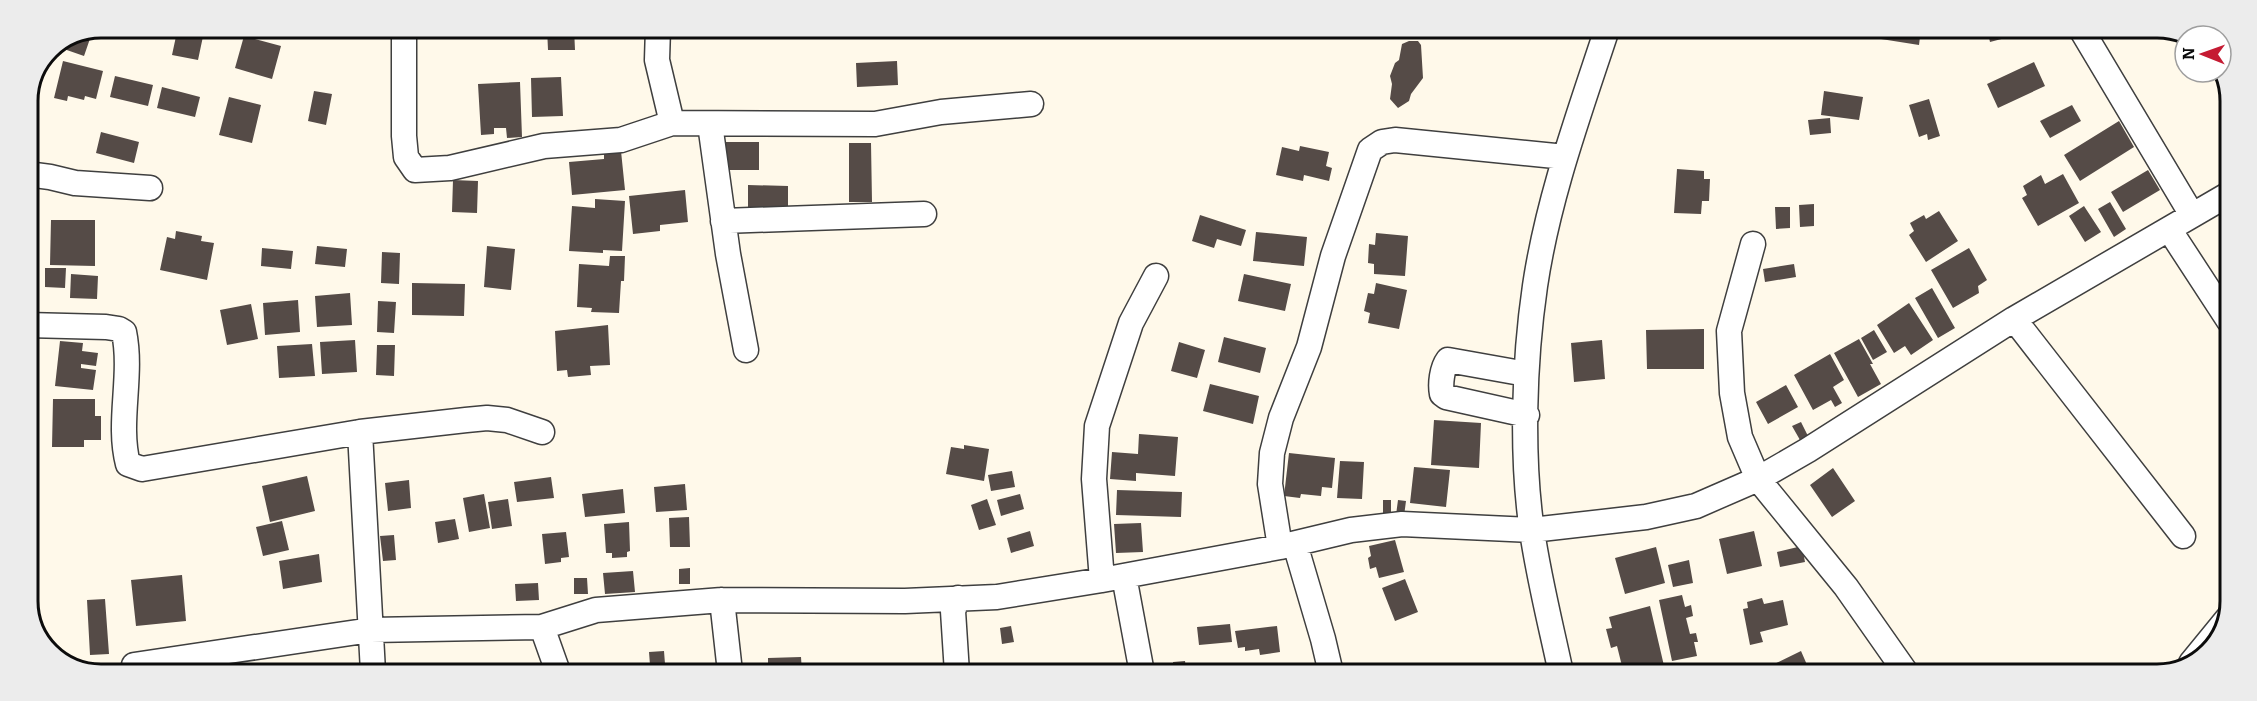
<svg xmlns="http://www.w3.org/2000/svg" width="2257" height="701" viewBox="0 0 2257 701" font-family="Bitter,serif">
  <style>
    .building { fill: #554b47 }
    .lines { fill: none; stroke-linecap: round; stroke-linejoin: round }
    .minor-casing { stroke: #3f3f3f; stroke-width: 27 }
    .minor { stroke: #fff; stroke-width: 24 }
    .rim { fill: none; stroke: #0c0c0c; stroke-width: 3 }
  </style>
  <rect width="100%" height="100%" fill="#fff9ea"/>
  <!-- building -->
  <path class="building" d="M178,27H205L198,60L172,55Z
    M547,28H574L575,50H548Z
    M705,28H731V30H705Z
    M735,28H759V35H735Z
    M765,28H791V32L765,33Z
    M1248,28H1287V33H1277V37L1259,38L1258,33L1248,34Z
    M1401,29H1421L1420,35L1400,33Z
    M1698,29H1720V34Z
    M1882,29H1921L1919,45L1881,39Z
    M1987,29H2031L2032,31L1990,42Z
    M93,30L84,56L61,48L63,42Z
    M244,36L281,46L272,79L235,68Z
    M1409,41H1418L1421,45L1423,78L1411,94L1409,101L1398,108L1390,99L1392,84L1390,76L1395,63L1399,60L1402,44Z
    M63,61L103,71L96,99L85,96L84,100L68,96L67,101L54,98Z
    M897,61L898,85L857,87L856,63Z
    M2034,62L2045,86L1998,108L1987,84Z
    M115,76L153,85L148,106L110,97Z
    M561,77L563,116L532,117L531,78Z
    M520,82L522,137L507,138L506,128H494V134L481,135L478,84Z
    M162,87L200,97L195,117L157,108Z
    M314,91L332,94L326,125L308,121Z
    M1824,91L1863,97L1859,120L1821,115Z
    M229,97L261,105L252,143L219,135Z
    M1929,99L1940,136L1928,140L1927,134L1919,137L1909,105Z
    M2072,105L2081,121L2050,138L2040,121Z
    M1830,118L1831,133L1810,135L1808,120Z
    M2119,121L2134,147L2080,181L2064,155Z
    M101,132L139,142L134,163L96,153Z
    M721,142H759V170H727V156H721Z
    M849,143H871L872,202H849Z
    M1300,146L1329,152L1326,166L1332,168L1329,181L1304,175L1303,181L1276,175L1282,147L1299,151Z
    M621,151L625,190L572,195L569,162L604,159V153Z
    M1677,169L1704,171V179H1710L1709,201H1702L1701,214L1674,213Z
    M2148,170L2160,190L2123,212L2111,192Z
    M2063,174L2079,203L2038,226L2022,198L2027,195L2023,186L2041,175L2045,184Z
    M453,180L478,181L477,213L452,212Z
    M748,185L788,186V210H748Z
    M685,190L688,222L660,225V231L633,234L629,196Z
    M595,199L625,201L622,251L603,250V253L569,251L572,206L595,208Z
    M2110,202L2126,229L2114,237L2098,209Z
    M1814,204V226L1800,227L1799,205Z
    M2084,206L2101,232L2085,242L2069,216Z
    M1775,207H1790V228L1776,229Z
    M1939,211L1958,241L1926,262L1909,235L1914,231L1910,223L1924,215L1926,219Z
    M1200,215L1246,230L1241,246L1217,239L1214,248L1192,241Z
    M51,220H95V266L50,265Z
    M176,231L202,236L201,241L214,243L207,280L160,270L167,237L175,239Z
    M1256,232L1307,237L1304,266L1253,261Z
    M1376,233L1408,236L1405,276L1374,274V264L1368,263L1369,244L1375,245Z
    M317,246L347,249L345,267L315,264Z
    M487,246L515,249L511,290L484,287Z
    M262,248L293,251L291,269L261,266Z
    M1969,248L1987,280L1978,286L1979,293L1953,308L1931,270Z
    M382,252L400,253L399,284L381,283Z
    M610,256H625L624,281H621L619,313L591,312L592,308L577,307L579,264L609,266Z
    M1794,264L1796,277L1765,282L1763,269Z
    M45,268H66L65,288L45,287Z
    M71,274L98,276L97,299L70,298Z
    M1244,274L1291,284L1285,311L1238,301Z
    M412,283L465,284L464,316L412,315Z
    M1376,283L1407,290L1399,329L1368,323L1370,313L1364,311L1368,293L1374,294Z
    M1932,288L1955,328L1938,338L1915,298Z
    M350,293L352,325L317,327L315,296Z
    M298,300L300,332L265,335L263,303Z
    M378,301L396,302L394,333L377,332Z
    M1909,303L1933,340L1911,355L1905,346L1894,353L1877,325Z
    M251,304L258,339L227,345L220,310Z
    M608,325L610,365L590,366L591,375L568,377L567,370L557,371L555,331Z
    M1704,329V369H1647L1646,330Z
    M1874,330L1887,352L1873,360L1861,338Z
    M1224,337L1266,348L1260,373L1218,362Z
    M1859,339L1873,364H1870L1881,384L1858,397L1834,353Z
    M355,340L357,372L322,374L320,342Z
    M1602,340L1605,379L1574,382L1571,343Z
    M60,341L83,343L82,351L98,353L96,366L81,364V368L96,370L93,390L55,386Z
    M1179,342L1205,350L1197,378L1171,371Z
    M312,344L315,376L279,378L277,346Z
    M377,345H395L394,376L376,375Z
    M1830,354L1844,380L1833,387L1842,403L1835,407L1831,400L1813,410L1794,375Z
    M1210,384L1259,396L1253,424L1203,411Z
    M1786,385L1798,407L1768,424L1756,402Z
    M53,399H95V416H101V440H84V447H52Z
    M1434,420L1481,423L1479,468L1431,465Z
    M1801,422L1808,436L1800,440L1792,426Z
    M1139,434L1178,437L1175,476L1136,473V481L1110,479L1112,452L1138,454Z
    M964,445L989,449L984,481L946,474L951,447L964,449Z
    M1289,453L1335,458L1332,488L1322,487L1321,496L1301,494L1300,498L1284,496Z
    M1340,461L1364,462L1362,499L1337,498Z
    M1414,467L1450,470L1446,507L1410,503Z
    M1833,468L1855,501L1832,517L1810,485Z
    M1012,471L1015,487L991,491L988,475Z
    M307,476L315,511L270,522L262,486Z
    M551,477L554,498L517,502L514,482Z
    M409,480L411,508L388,511L385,483Z
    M685,484L687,510L656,512L654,487Z
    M623,489L625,513L585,517L582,494Z
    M1117,490L1182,492L1181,517L1116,515Z
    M484,494L490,528L469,532L463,498Z
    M1020,494L1024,509L1001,516L997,500Z
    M508,499L512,526L492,529L488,502Z
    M987,499L996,525L979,530L971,505Z
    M1383,500H1391V516H1383Z
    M1398,500L1406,501L1404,516L1396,515Z
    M689,517L690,547H670L669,518Z
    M455,519L459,539L438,543L435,522Z
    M282,521L289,550L263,556L256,527Z
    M629,522L630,551L627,552V557L612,558V553H606L604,524Z
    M1141,523L1143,552L1116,553L1114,524Z
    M1030,531L1034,546L1011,553L1007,538Z
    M1754,531L1762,566L1727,574L1719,539Z
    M566,532L569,557L561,558V562L545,564L542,534Z
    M394,535L396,560L383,561L380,536Z
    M1395,540L1404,572L1379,578L1376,567L1370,569L1368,558L1371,556L1369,546Z
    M1802,546L1805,562L1780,567L1777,552Z
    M1656,547L1665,583L1625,594L1615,558Z
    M319,554L322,582L283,589L279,561Z
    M1689,560L1693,583L1673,587L1668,565Z
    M690,568V584H679V569Z
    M633,571L635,592L605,594L603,573Z
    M182,575L186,621L136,626L131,580Z
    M574,578H587L588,594H574Z
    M1405,579L1418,612L1395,621L1382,588Z
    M538,583L539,600L516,601L515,584Z
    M1682,595L1685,607L1691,605L1693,616L1686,618L1690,634L1696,633L1698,642H1694L1697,656L1672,661L1659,600Z
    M1762,598L1764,604L1783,600L1788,625L1760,632L1763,642L1750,645L1743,609L1748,608L1747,602Z
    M105,599L109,654L90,655L87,600Z
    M1650,606L1665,670L1650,673H1618L1616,667L1622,666L1617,646L1611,648L1606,629L1612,628L1609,617Z
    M1230,624L1232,642L1199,645L1197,627Z
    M1011,626L1014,642L1002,644L1000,628Z
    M1277,626L1280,652L1260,655L1259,649L1245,651V647L1238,648L1235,631Z
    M664,651L665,664L650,665L649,652Z
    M1801,651L1811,674H1773L1770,666Z
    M801,657L802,672H768V658Z
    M1185,661L1186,668L1216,665L1217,673H1174L1173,662Z
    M103,666L104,671H81L77,669Z"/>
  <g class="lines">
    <!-- minor casing -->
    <g class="minor-casing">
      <path id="minor" d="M404,27V136L406,157L415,170L450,168L544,146L621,140L672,123
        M658,28L657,60L672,123L875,124L941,112L1031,104
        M2081,29L2192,215
        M710,124L728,254L746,350
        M27,174L50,177L75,183L150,188
        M723,221L924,214
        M2169,229L2229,321
        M1753,244L1729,331L1732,393L1740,437L1758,479L1846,587L1907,674
        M2014,319L2183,536
        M27,325L106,327L119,329L124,332C133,376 117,422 128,464L142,469L360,432L466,420L487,418L507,420L542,432
        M1526,374L1448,360C1442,368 1440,384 1442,394L1446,397L1527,415
        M360,432L373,672
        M1295,544L1323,639L1331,673
        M1280,547L1270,484L1272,453L1281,418L1309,347L1333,256L1370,150L1382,142L1395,140L1565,157
        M1124,576L1142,673
        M1102,580L1094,479L1097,426L1131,323L1156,276
        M722,600L730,672
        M542,627L558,672
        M2191,663L2227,619
        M134,671V665L371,630L542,627L596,610L722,600L905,601L997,597L1102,580L1280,547L1351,530L1402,524L1532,530L1646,517L1696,506L1758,479L1808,450L2014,319L2229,194
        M957,673L953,611L958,598
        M1561,673C1551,626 1539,579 1532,531C1521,456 1524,361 1535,286C1548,198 1579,114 1607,29"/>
    </g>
    <!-- minor -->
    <use href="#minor" class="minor"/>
  </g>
  <!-- crop -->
  <path d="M0 0H2257V701H0ZM101 38H2157A63 63 0 0 1 2220 101V601A63 63 0 0 1 2157 664H101A63 63 0 0 1 38 601V101A63 63 0 0 1 101 38Z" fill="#ececec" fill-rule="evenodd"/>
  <path class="rim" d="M101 38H2157A63 63 0 0 1 2220 101V601A63 63 0 0 1 2157 664H101A63 63 0 0 1 38 601V101A63 63 0 0 1 101 38Z"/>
  <!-- north arrow -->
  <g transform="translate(2203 54) rotate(271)"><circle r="28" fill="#ffffff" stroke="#9e9e9e" stroke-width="1.5"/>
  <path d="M0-4.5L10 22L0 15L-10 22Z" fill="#c51b33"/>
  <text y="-9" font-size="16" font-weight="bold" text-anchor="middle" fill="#0c0c0c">N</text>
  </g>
</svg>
